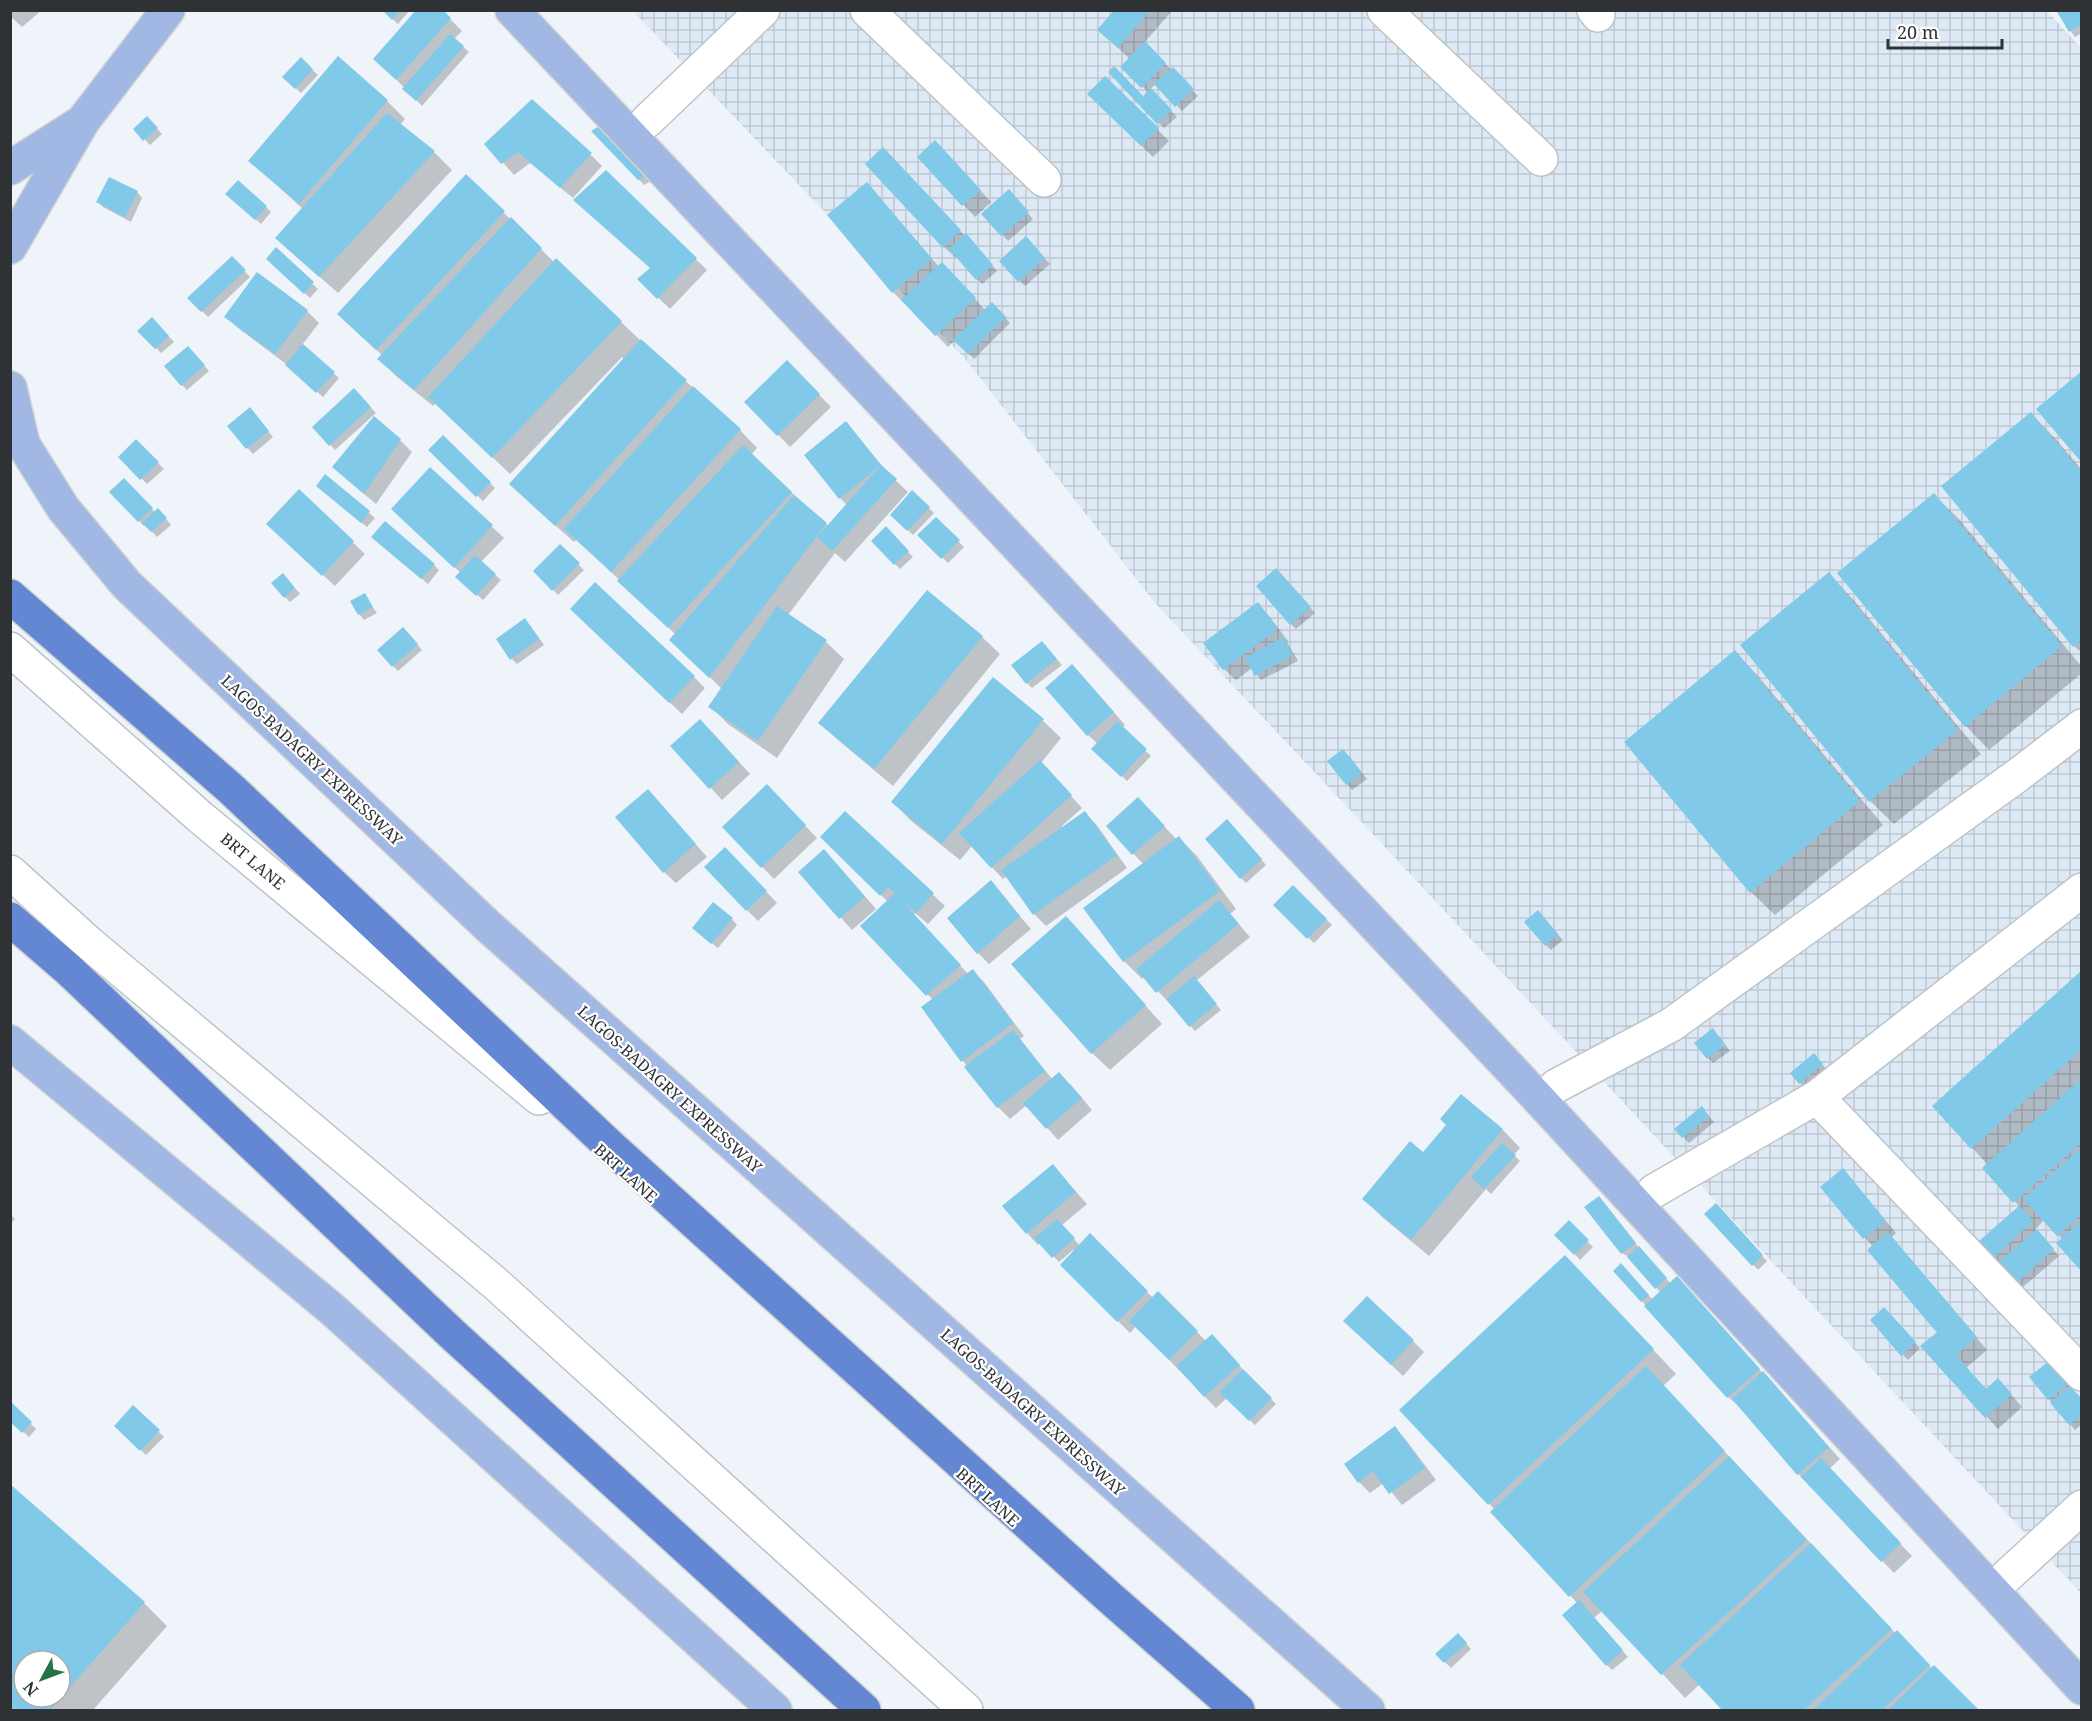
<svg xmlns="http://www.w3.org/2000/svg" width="2092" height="1721" viewBox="0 0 2092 1721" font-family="'Noto Serif',serif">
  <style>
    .industrial { fill: url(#industrial-grid) }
    .shadow { fill: #0003; fill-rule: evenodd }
    .building { fill: #81c9e8; fill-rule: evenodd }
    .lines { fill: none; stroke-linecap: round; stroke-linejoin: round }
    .minor-casing { stroke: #bdc4c9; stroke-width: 36 }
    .major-casing { stroke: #d1d2d2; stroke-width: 36 }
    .highway-casing { stroke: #d1d2d2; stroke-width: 36 }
    .minor { stroke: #fff; stroke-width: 33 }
    .major { stroke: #a1b7e4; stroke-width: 33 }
    .highway { stroke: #6387d2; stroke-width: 33 }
    .labels { text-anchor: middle; stroke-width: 4.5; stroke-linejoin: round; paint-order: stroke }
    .street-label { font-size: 16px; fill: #2f3234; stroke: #fff }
  </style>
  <defs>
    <pattern id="industrial-grid" width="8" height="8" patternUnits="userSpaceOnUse" patternTransform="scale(1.5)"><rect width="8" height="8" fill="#dde9f5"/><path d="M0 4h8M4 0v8" fill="none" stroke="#bec8d3"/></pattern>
  </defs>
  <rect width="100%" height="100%" fill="#eef4fa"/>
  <!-- industrial -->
  <path class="industrial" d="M633,11H2047L2082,49L2081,1593L1384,846L1155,603L966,360Z"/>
  <!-- shadow -->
  <path class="shadow" d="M10,10H42L22,27L10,16Z
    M383,10H410L398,24Z
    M1116,10H1169L1171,12L1144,43L1198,96L1182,111L1156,84L1150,89L1177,117L1164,128L1110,72L1143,98L1149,93L1122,67L1130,59L1099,30Z
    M2059,10H2082V33L2075,37L2057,12Z
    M450,19L462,31L454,39L469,52L422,106L387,70Z
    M338,58L387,101L405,119L400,125L434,152L452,170L338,293L295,255L303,209L250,161Z
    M301,59L318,75L301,93L284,77Z
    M1105,78L1169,141L1153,157L1089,94Z
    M147,118L162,134L150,145L135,129Z
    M593,131L654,179L644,185Z
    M486,144L591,155L602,166L573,198L530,163L514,175Z
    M947,154L991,202L975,217L919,157Z
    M895,161L965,236L972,241L997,271L982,284L957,256L956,258L944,247Z
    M606,172L707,270L670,309L639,279L651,269Z
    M867,184L939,267L954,276L985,310L992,304L1010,323L974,359L955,340L948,347L906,303L905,304L893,292L829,215Z
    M137,192L142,198L131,222L103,207L98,202Z
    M1014,197L1033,219L1008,241L983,214Z
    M233,200L266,207L271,212L261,224Z
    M503,212L554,262L556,260L641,341L740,430L757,448L751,455L828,526L847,505L840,498L846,423L889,474L908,492L845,562L835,553L788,615L826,642L844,659L777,758L728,724L710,706L722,689L689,657L676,635L577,539L574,542L529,502L624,359L622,357L510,474L436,403L433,406L396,376L379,359L382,355L356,331Z
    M1026,238L1050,264L1025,286L1001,261Z
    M276,249L318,289L310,298L268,259Z
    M232,258L250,277L208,317L189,298Z
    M258,274L307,311L319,323L302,345L339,378L323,397L286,364L238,328L226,317Z
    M152,319L174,342L161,353L140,331Z
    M193,353L209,371L187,390L182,385Z
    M787,362L831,407L790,447L746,402Z
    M354,390L376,413L335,450L314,427Z
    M2031,414L2054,437L2082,470V653L2074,646Z
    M255,415L273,437L253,454L229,427Z
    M443,437L495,488L483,501L430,450Z
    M400,440L412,452L376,504L345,478Z
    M136,441L164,469L147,484L120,457Z
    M430,469L504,538L481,562L501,580L483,600L457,577L461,573L404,521Z
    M326,476L375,518L367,527L323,491Z
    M124,480L156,513L164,516L171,525L157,537L146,525L144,526L111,492Z
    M299,491L365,554L335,586L280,536Z
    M912,492L934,513L913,535L892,515Z
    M1934,495L1958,518L2082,667V673L1989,750L1966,726L1839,573Z
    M936,519L964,547L948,563L919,535Z
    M886,529L913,557L900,569L873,541Z
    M379,542L434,565L439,570L428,584Z
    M560,546L584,570L558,595L535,571Z
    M1829,574L1852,598L1981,754L1894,824L1870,801L1742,645Z
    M1282,575L1315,613L1296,629L1291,624Z
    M288,580L300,594L290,602L285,597Z
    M364,595L377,613L364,620L359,614Z
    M1258,604L1269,616L1288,641L1287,642L1298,661L1261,680L1252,668L1236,680L1224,669Z
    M583,621L694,677L705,688L682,714Z
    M530,625L544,645L517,664L512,659Z
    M409,634L422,650L398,671L393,666Z
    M982,637L1000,654L893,786L838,740L820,723Z
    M1047,648L1062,665L1032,688L1027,683Z
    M1735,652L1758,676L1883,825L1775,915L1751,892Z
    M1084,678L1125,725L1122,728L1151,756L1127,781L1093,749L1098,744L1088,735Z
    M993,679L1043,721L1061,738L1041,763L1082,808L1062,826L1063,828L1085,813L1096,824L1127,868L1046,926L1034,914L1007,876L1003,879L972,846L960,860L910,820L893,802Z
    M712,732L750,774L722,800L672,746Z
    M1349,756L1367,779L1352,790L1329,762Z
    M767,786L817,838L774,879L724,828Z
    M659,802L707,857L676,883L664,872Z
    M1150,811L1177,840L1179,838L1197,856L1236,909L1230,914L1250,937L1196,981L1221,1010L1195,1031L1145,977L1142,979L1124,961L1085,909L1144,865L1108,826Z
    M845,813L945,906L928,924L915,913L914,915L968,974L973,971L984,982L1024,1036L1020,1039L1052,1079L1071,1085L1092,1110L1058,1140L1027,1105L1010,1119L998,1107L963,1061L933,1000L863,926L888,902L823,837Z
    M1233,827L1266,865L1246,883L1241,878Z
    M737,861L777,903L758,921L747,910Z
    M836,863L876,909L852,930L800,872Z
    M991,883L1031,929L989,964L978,953Z
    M1293,887L1332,925L1314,943L1275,905Z
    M1543,918L1563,940L1551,950L1546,945Z
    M732,919L737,925L718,948L699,933Z
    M1083,936L1162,1024L1110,1070L1092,1053Z
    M2082,972V1270L2062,1239L2044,1220L2035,1230L2059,1256L2022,1288L1994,1257L2020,1207L1984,1168L1988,1165L1934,1106Z
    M1718,1035L1730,1051L1713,1063L1708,1058Z
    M1819,1061L1827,1070L1805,1088L1800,1083Z
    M1461,1096L1503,1130L1520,1148L1514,1155L1520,1161L1491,1194L1486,1189L1429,1256L1382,1217L1364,1199L1423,1154L1447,1125Z
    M1707,1114L1714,1122L1689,1143L1676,1129Z
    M1053,1166L1087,1204L1062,1225L1080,1246L1090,1235L1153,1298L1158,1293L1206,1341L1224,1347L1250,1378L1276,1404L1255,1425L1227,1398L1216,1408L1136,1326L1130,1333L1062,1265L1075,1251L1073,1250L1059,1262L1041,1243L1038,1245L1027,1233Z
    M1843,1170L1896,1233L1891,1238L1987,1350L1966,1368L1987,1390L2009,1392L2022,1407L1998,1429L1922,1346L1938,1332L1873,1247L1823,1187Z
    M1604,1203L1640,1249L1671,1284L1688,1290L1840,1459L1829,1469L1912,1556L1894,1573L1798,1474L1741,1408L1728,1397L1615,1271H1626L1653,1300L1661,1293L1629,1257L1622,1253Z
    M1716,1205L1767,1261L1758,1270L1706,1214Z
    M10,1214L15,1219L10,1224Z
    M1569,1223L1593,1247L1580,1260L1557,1235Z
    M1588,1280L1676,1374L1663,1386L1896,1634L1933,1669L1934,1667L1977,1710H1724L1700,1684L1685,1698L1603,1610L1594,1618L1628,1657L1612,1670L1607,1665L1577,1603L1495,1510L1402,1410Z
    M1890,1314L1920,1348L1908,1360L1872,1321Z
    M1357,1333L1413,1341L1424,1352L1403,1376Z
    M2054,1368L2082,1401V1424L2075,1430L2031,1378Z
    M10,1403L36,1429L29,1437L10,1420Z
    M133,1407L164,1437L146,1455L116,1425Z
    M1395,1428L1406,1440L1436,1480L1402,1505L1384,1483L1370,1493L1359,1482Z
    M10,1486L144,1603L167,1626L93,1710H10ZM24,1661H60V1697H24Z
    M1463,1640L1471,1649L1451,1668L1437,1654Z"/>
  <!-- building -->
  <path class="building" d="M382,10H400L392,20Z
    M416,10H443L451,18L396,80L373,59Z
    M1114,10H1150L1118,48L1097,30Z
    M2056,10H2082V24L2069,32Z
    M450,34L464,46L416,101L402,89Z
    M1145,41L1166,63L1141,88L1120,67Z
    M338,56L388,100L299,204L248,161Z
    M301,57L313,69L295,89L282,77Z
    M1114,66L1143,96L1151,88L1172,110L1157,124L1108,72Z
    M1173,67L1194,89L1175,107L1154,84Z
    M1105,76L1159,128L1141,146L1087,94Z
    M532,99L592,153L560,188L518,152L501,164L484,144Z
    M387,113L435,151L319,277L275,238Z
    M147,116L158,128L143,141L133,129Z
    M601,125L650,173L638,180L591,131Z
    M935,140L981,190L962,206L917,157Z
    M883,147L961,230L943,248L865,164Z
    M606,170L697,258L657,299L637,279L650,268L573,200Z
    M466,174L505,211L376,350L337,314Z
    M109,177L138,191L125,217L96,202Z
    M238,180L267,206L255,220L225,194Z
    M867,182L932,259L892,293L827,215Z
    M1009,189L1029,212L1001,236L981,214Z
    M511,217L542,248L414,390L377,359Z
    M966,233L993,265L976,280L949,249Z
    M1026,236L1045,258L1018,282L999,261Z
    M276,247L314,282L304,294L266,259Z
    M232,256L246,270L201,312L187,298Z
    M556,258L622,321L492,458L428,397Z
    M942,262L976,298L935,336L901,300Z
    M257,272L308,310L275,354L224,317Z
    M992,302L1006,317L968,354L953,340Z
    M152,317L169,336L155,349L137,331Z
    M641,339L687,380L555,526L509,484Z
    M303,344L335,372L316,393L285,365Z
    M188,346L205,365L181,386L164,366Z
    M787,360L820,394L777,436L744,402Z
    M2082,371V463L2036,409Z
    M693,386L741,429L611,572L564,529Z
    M354,388L371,407L329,446L312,427Z
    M250,407L269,431L246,449L227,426Z
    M2031,412L2082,473V640L2073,647L1941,486Z
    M374,416L401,439L364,494L332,467Z
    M846,421L881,465L839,499L804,455Z
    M443,435L491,482L476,497L428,450Z
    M136,439L159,462L140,480L118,457Z
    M743,445L792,492L668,628L617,581Z
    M881,465L897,479L832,551L817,537Z
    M430,467L493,525L454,568L391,509Z
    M325,474L370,511L361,523L316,486Z
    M124,478L153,508L138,522L109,492Z
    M299,489L354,541L322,576L266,524Z
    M912,490L930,507L907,531L890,515Z
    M1934,493L2062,646L1965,727L1837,573Z
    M794,495L827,523L709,678L669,640Z
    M158,508L167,518L151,532L142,523Z
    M936,517L960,540L941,559L917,535Z
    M385,521L435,564L421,579L371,537Z
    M886,526L909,551L894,565L871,541Z
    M560,544L580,563L552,591L533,571Z
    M475,555L496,574L476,596L455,577Z
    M1276,568L1311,607L1290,625L1256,586Z
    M1829,572L1958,730L1869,802L1740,645Z
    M283,573L295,588L284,598L271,583Z
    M595,582L695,676L669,703L570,609Z
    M927,590L983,636L874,769L818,723Z
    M365,593L373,607L358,615L350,601Z
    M1258,602L1278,629L1223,670L1203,643Z
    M777,606L827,640L758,741L708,707Z
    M525,618L539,639L510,660L496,639Z
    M403,627L418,644L392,667L377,650Z
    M1283,637L1293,655L1255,676L1245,658Z
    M1042,641L1057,659L1026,684L1011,665Z
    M1735,650L1860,801L1750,893L1624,742Z
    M1072,664L1114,712L1087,736L1045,688Z
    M993,677L1044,719L942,844L891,802Z
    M700,719L739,762L709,789L670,746Z
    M1117,721L1147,749L1121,777L1091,749Z
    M1343,749L1362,773L1346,785L1327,761Z
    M1040,760L1072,795L991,868L959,833Z
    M767,784L806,825L761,868L722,827Z
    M648,789L696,844L663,873L615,817Z
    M1138,797L1165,826L1132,855L1106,826Z
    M845,811L934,893L916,913L901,900L961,965L926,996L860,926L895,893L888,887L880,896L820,837Z
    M1085,811L1117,855L1033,915L1001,870Z
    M1227,819L1262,859L1240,879L1205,839Z
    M1179,836L1220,891L1123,962L1083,908Z
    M725,847L767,891L746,911L704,867Z
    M824,849L865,897L839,919L798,872Z
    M991,880L1020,916L977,954L947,918Z
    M1293,885L1327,919L1307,939L1273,905Z
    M1219,900L1239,924L1156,993L1136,969Z
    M713,902L733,918L711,944L692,928Z
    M1538,910L1558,934L1545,946L1524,922Z
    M1066,916L1146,1005L1091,1054L1011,964Z
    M973,969L1013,1023L961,1062L921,1007Z
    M2082,970V1049L1971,1149L1932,1106Z
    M1194,976L1217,1004L1189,1027L1166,999Z
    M1713,1028L1725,1045L1707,1059L1694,1043Z
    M1013,1030L1045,1071L997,1108L964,1067Z
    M1814,1053L1823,1064L1799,1084L1790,1073Z
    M1059,1072L1082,1098L1046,1129L1023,1103Z
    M2082,1078V1142L2013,1203L1982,1168Z
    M1461,1094L1503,1129L1411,1240L1362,1199L1410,1141L1423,1152L1446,1125L1440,1119Z
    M1702,1106L1709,1116L1682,1138L1674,1129Z
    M1502,1143L1516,1155L1484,1189L1471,1177Z
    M2082,1147V1214L2057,1236L2023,1199Z
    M1053,1164L1076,1192L1026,1234L1002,1206Z
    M1843,1168L1886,1221L1863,1239L1820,1187Z
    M1599,1196L1636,1243L1621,1254L1584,1207Z
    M1716,1203L1763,1255L1752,1266L1704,1214Z
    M2019,1206L2033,1221L1993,1258L1979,1241Z
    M1057,1219L1075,1238L1052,1258L1034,1238Z
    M1569,1220L1589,1240L1574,1255L1554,1235Z
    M2082,1220V1272L2056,1243Z
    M2037,1229L2054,1249L2015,1284L1998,1263Z
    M1888,1232L1977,1337L1956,1355L1986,1389L1998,1378L2012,1394L1985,1418L1920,1346L1936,1333L1944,1341L1867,1250Z
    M1090,1233L1148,1291L1117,1322L1060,1265Z
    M1639,1246L1667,1278L1655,1289L1627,1257Z
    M1565,1255L1654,1349L1488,1505L1399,1410Z
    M1621,1263L1649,1295L1641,1302L1613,1271Z
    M1677,1276L1760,1369L1727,1398L1644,1306Z
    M1158,1291L1198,1331L1169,1360L1129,1321Z
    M1367,1296L1414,1340L1391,1365L1343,1321Z
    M1884,1307L1916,1342L1901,1356L1870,1320Z
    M1212,1334L1240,1365L1204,1397L1176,1366Z
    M2049,1361L2068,1384L2048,1400L2029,1377Z
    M1646,1366L1725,1451L1569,1597L1490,1512Z
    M1243,1369L1272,1398L1249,1421L1219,1392Z
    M1763,1371L1829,1447L1797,1475L1732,1399Z
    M2070,1386L2082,1399V1415L2069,1425L2050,1403Z
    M10,1401L32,1422L22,1433L10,1422Z
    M133,1405L160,1430L140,1451L114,1426Z
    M1395,1426L1425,1468L1389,1494L1373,1471L1358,1483L1344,1464Z
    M1729,1456L1807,1540L1661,1675L1583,1592Z
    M1821,1458L1901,1543L1881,1562L1801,1477Z
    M10,1484L145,1602L50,1710H10ZM24,1661H60V1697H24Z
    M1811,1543L1892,1629L1804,1710H1722L1680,1665Z
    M1579,1600L1623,1650L1606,1666L1562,1615Z
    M1897,1630L1930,1665L1882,1710H1813Z
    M1458,1633L1467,1643L1444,1663L1435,1654Z
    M1934,1665L1979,1710H1888Z"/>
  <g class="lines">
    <!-- minor casing -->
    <g class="minor-casing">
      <path id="minor" d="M867,10L1044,180
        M1384,10L1541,159
        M1594,10L1598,15
        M647,121L763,10
        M10,649L200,817L539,1098
        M10,872L90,944L496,1284L966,1710
        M1556,1086L1671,1025L2018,775L2082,726
        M1817,1097L2082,1374
        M1654,1191L1817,1097L2082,890
        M2007,1576L2082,1507"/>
    </g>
    <!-- major casing -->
    <g class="major-casing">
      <path id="major" d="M512,10L1537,1097L2082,1688
        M10,168L79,124
        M10,247L83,121L168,10
        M10,388L23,444
        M10,432L23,444L63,508L127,585L489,927L1368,1710
        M10,1042L333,1310L775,1710"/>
    </g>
    <!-- highway casing -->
    <g class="highway-casing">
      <path id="highway" d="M10,596L230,788L610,1146L1109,1597L1238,1710
        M10,919L69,970L452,1334L864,1710"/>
    </g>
    <!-- minor -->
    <use href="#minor" class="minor"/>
    <!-- major -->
    <use href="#major" class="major"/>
    <!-- highway -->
    <use href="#highway" class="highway"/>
  </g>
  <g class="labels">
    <!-- street labels -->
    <g class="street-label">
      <text transform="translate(312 760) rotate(43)" y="6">LAGOS-BADAGRY EXPRESSWAY</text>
      <text transform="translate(253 861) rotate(40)" y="6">BRT LANE</text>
      <text transform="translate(670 1089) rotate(42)" y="6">LAGOS-BADAGRY EXPRESSWAY</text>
      <text transform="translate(626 1173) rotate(42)" y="6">BRT LANE</text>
      <text transform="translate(1033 1412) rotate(42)" y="6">LAGOS-BADAGRY EXPRESSWAY</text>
      <text transform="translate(988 1497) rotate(42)" y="6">BRT LANE</text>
    </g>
  </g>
  <!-- border -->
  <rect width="2092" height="1721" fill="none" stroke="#2f3234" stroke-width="24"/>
  <!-- north arrow -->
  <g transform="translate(42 1679) rotate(229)"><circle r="28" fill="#ffffff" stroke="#acadae" stroke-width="1.5"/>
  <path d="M0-4.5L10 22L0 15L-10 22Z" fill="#237444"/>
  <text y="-9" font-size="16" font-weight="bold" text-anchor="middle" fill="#2f3234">N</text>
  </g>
  <!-- scale -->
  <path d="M1888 39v9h114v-9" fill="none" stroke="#2f3234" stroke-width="3"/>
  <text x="1897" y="39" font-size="18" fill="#2f3234" stroke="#ffffff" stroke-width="4.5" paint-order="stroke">20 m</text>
</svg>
